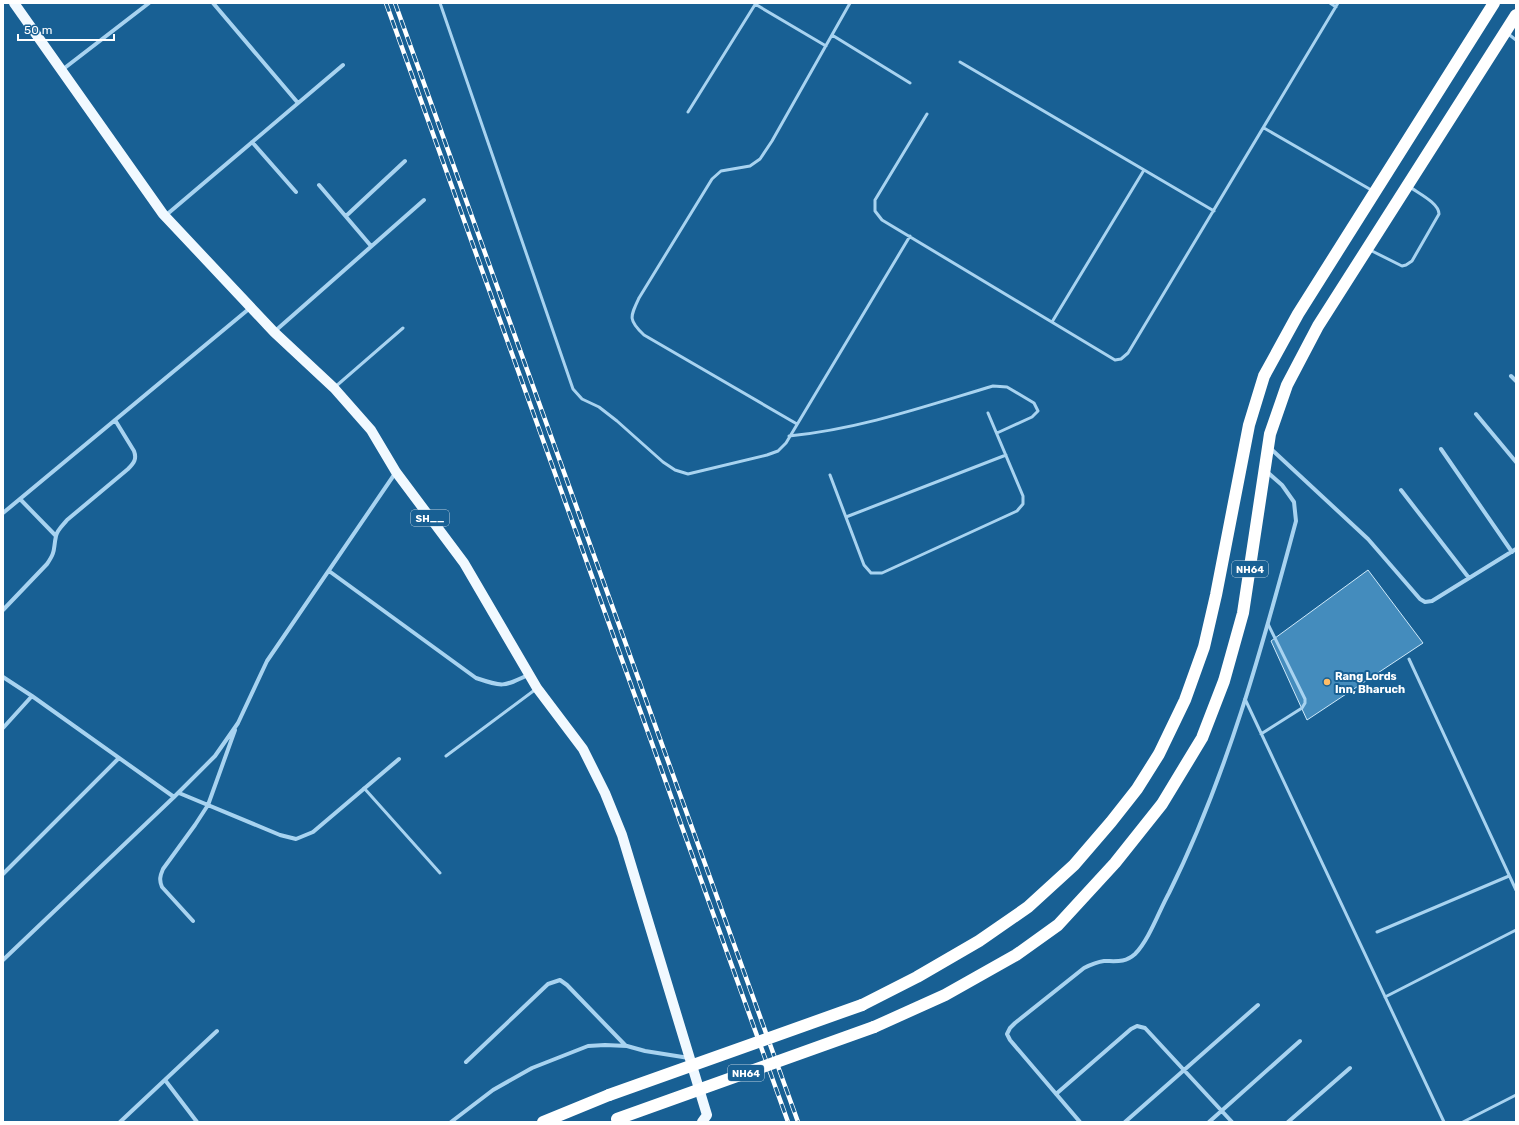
<svg xmlns="http://www.w3.org/2000/svg" width="1519" height="1125" viewBox="0 0 1519 1125" font-family="Rubik,sans-serif">
  <style>
    .building { fill: #448cbd; stroke: #cfeafb }
    .lines { fill: none; stroke-linecap: round; stroke-linejoin: round }
    .lane { stroke: #a8d3f0; stroke-width: 3 }
    .street { stroke: #a8d3f0; stroke-width: 4 }
    .primary { stroke: #f1f9ff; stroke-width: 10 }
    .highway { stroke: #fff; stroke-width: 12 }
    .rail-casing { stroke: #fff; stroke-width: 4.5 }
    .rail { stroke: #186094; stroke-width: 3; stroke-dasharray: 9; stroke-linecap: butt }
    .highway-bridge { stroke: #fff; stroke-width: 12 }
    .poi-dot { fill: #ffbd67; stroke: #186094; stroke-width: 1.5 }
    .labels { text-anchor: middle; stroke-width: 4; stroke-linejoin: round; paint-order: stroke }
    .shield { fill: #186094; stroke: #bacfdf; stroke-width: 1 }
    .shield-label { font-size: 10px; font-weight: bold; fill: #fff }
    .poi-label { font-size: 11px; font-weight: bold; fill: #fff; stroke: #186094; text-anchor: start }
  </style>
  <rect width="100%" height="100%" fill="#186094"/>
  <!-- building -->
  <path class="building" d="M1368,570L1423,643L1307,720L1271,641Z"/>
  <g class="lines">
    <!-- lane -->
    <path class="lane" d="M440,3L573,389L582,399L599,407L617,421L663,462L675,470L688,474L767,455L778,451L786,443L910,236
      M1330,3L1336,7
      M755,4L826,46
      M1507,33L1516,40
      M832,35L910,83
      M960,62L1214,211
      M688,112L756,3
      M927,114L875,200V211L882,220L1115,360L1121,359L1128,353L1338,3
      M1264,128L1373,191
      M1370,250L1402,266L1406,265L1412,261L1439,214C1439,203 1418,193 1410,187
      M1052,322L1144,170
      M335,387L403,328
      M797,424L644,335C628,320 630,317 639,298L712,179L721,171L750,166L760,159L772,141L850,3
      M789,436C860,429 926,406 993,386L1007,387L1034,403L1038,411L1032,417L997,433
      M830,475L864,565L871,573H882L1017,511L1023,504V496L988,413
      M846,517L1006,455
      M1409,659L1516,890
      M1245,699L1444,1122
      M1261,734L1302,708L1305,703V699L1268,624
      M446,756L536,689
      M364,788L440,873
      M1377,932L1509,876
      M1385,997L1516,930
      M1463,1122L1516,1095"/>
    <!-- street -->
    <path class="street" d="M213,3L298,103
      M62,70L149,3
      M252,142L296,192
      M319,185L371,246
      M165,216L343,65
      M346,216L405,161
      M274,332L424,200
      M1511,376L1516,381
      M1476,414L1516,462
      M1270,448L1368,539L1420,599L1425,602L1432,601L1516,549
      M1441,449L1512,552
      M1401,490L1469,578
      M20,499L56,536
      M3,513L250,308
      M329,571L476,678C503,687 503,687 528,675
      M3,610L47,564C56,551 53,550 56,536C57,530 63,525 67,520L128,469C134,463 137,459 134,451L115,420
      M3,677L32,696L174,797
      M3,728L32,696
      M179,793L280,835L296,839L313,832L399,759
      M3,874L119,758
      M193,921L162,887C159,880 160,876 163,869L195,825L208,805L235,730
      M3,960L174,797L215,756L238,723L267,661L396,472
      M466,1062L548,984L560,980L567,985L626,1046
      M165,1080L197,1122
      M1056,1094L1131,1029L1137,1026L1145,1028L1232,1122
      M120,1122L217,1031
      M451,1122L493,1090L532,1068L588,1046L605,1045L627,1046L645,1051L689,1058
      M1080,1122L1010,1040L1007,1034L1010,1028L1015,1023L1084,968C1090,965 1097,962 1104,961C1116,961 1125,963 1135,954C1149,940 1159,911 1169,893C1227,776 1262,648 1296,521L1294,502L1282,485L1266,471
      M1125,1122L1258,1005
      M1209,1122L1300,1041
      M1288,1122L1350,1068"/>
    <!-- primary -->
    <path class="primary" d="M14,3L163,214L274,332L334,388L371,430L396,472L464,563L537,688L583,749L605,793L622,835L707,1115L702,1122"/>
    <!-- highway -->
    <path class="highway" d="M862,1005L917,977L979,941L1028,907L1074,865L1111,822L1137,789L1159,754L1185,700L1204,647L1216,595L1249,425L1264,376L1298,314L1494,3
      M874,1027L945,995L1016,955L1058,925L1115,863L1162,804L1202,738L1224,681L1243,613L1270,434L1287,385L1318,326L1516,15
      M543,1122L609,1095"/>
    <!-- rail casing -->
    <g class="rail-casing">
      <path id="rail" d="M386,3L788,1122
        M395,3L798,1122"/>
    </g>
    <!-- rail -->
    <use href="#rail" class="rail"/>
    <!-- highway-bridge -->
    <path class="highway-bridge" d="M609,1095L862,1005
      M617,1119L874,1027"/>
  </g>
  <!-- markers -->
  <circle class="poi-dot" cx="1327" cy="682" r="4"/>
  <g class="labels">
    <!-- shield labels -->
    <g class="shield">
      <rect x="411" y="510" width="38" height="16" rx="3"/>
      <rect x="1232" y="561" width="36" height="16" rx="3"/>
      <rect x="728" y="1065" width="36" height="16" rx="3"/>
    </g>
    <g class="shield-label">
      <text x="430" y="522">SH__</text>
      <text x="1250" y="573">NH64</text>
      <text x="746" y="1077">NH64</text>
    </g>
    <!-- poi labels -->
    <g class="poi-label">
      <text x="1335" y="680">Rang Lords<tspan x="1335" dy="13">Inn, Bharuch</tspan></text>
    </g>
  </g>
  <!-- border -->
  <rect width="1519" height="1125" fill="none" stroke="#ffffff" stroke-width="8"/>
  <!-- scale -->
  <path d="M18 34v6h96v-6" fill="none" stroke="#ffffff" stroke-width="2"/>
  <text x="24" y="34" font-size="12" fill="#ffffff" stroke="#186094" stroke-width="3" paint-order="stroke">50 m</text>
</svg>
